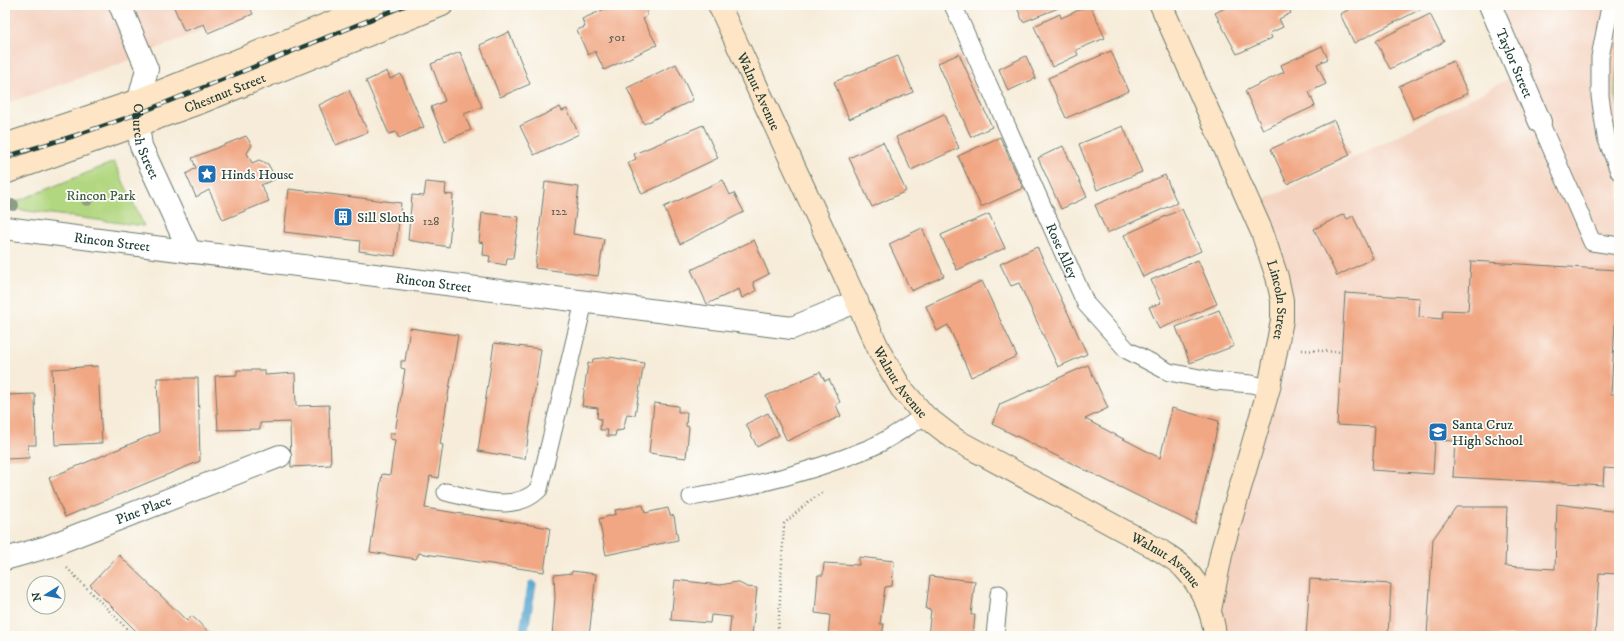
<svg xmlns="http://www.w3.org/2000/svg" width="1624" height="641" viewBox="0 0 1624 641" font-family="'IM FELL DW Pica',serif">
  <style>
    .built { fill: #f4d3c1 }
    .green { fill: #b2d781; stroke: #688a5a }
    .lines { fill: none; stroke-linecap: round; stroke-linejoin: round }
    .stream { stroke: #53a3cd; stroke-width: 9 }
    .building { fill: #f1a784 }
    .lane-casing { stroke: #6a7a6e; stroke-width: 19 }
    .street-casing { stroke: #6a7a6e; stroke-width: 24 }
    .secondary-casing { stroke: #6a7a6e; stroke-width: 24 }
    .path { stroke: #6a7a6e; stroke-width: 2.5; stroke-dasharray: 1 3; stroke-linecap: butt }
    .lane { stroke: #fff; stroke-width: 17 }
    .street { stroke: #fff; stroke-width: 22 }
    .secondary { stroke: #fde5c5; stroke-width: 22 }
    .rail-casing { stroke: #1f3d34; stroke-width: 4.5 }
    .rail { stroke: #fdfcf7; stroke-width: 3; stroke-dasharray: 9; stroke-linecap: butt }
    .tree { fill: #909d86 }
    .labels { text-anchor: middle; stroke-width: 3.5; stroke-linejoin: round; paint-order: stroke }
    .number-label { font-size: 12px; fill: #545848 }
    .street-label { font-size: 14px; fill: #1f3d34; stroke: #fdfcf7 }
    .poi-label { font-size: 14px; fill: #1f3d34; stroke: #fdfcf7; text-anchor: start }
    .park-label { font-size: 14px; fill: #3c5c43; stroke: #fdfcf7 }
  </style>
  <rect width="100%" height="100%" fill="#fdfcf7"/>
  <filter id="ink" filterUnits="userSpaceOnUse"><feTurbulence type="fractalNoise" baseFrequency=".025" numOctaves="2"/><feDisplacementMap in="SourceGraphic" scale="8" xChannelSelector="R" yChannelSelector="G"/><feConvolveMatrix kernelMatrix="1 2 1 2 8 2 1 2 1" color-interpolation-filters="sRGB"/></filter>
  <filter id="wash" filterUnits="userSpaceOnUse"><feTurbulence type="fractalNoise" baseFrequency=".012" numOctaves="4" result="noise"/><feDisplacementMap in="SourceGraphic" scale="16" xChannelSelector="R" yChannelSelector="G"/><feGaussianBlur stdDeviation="0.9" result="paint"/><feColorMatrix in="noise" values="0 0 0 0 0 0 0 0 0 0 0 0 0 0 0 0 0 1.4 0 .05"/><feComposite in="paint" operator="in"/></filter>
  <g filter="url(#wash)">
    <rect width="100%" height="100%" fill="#f6ecd9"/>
    <!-- built -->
    <path class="built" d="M5,5H263L117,65L5,104Z
      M1490,5H1619V636H1216L1222,569L1291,295L1251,206L1390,140L1520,73Z"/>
    <!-- green -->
    <path class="green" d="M1619,44V110L1615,92Z
      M114,162L144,226L5,208V206Z"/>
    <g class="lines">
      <!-- stream -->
      <path class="stream" d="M523,636L532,585"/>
    </g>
    <g id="blocks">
      <!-- building -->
      <path class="building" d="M173,5H249L253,14L208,33L204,24L184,31Z
        M614,5L644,6L647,10V16L643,19L657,45L604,70L595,51L588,55L577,30L585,27L582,19Z
        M1016,5H1066L1023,22Z
        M1090,5L1105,38L1076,50L1078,55L1052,67L1034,26L1060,14L1061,18Z
        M1231,5H1287L1291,13L1279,19L1283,27L1270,33L1272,38L1237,54L1215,13Z
        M1358,5H1424L1425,7L1354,43L1340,14Z
        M1430,14L1444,42L1390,69L1376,41Z
        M509,32L530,84L500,97L480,45Z
        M1322,46L1328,59L1317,64L1326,84L1309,92L1315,106L1263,130L1245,91L1284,72L1281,65Z
        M1111,51L1129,91L1066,118L1048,78Z
        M460,52L482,107L464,114L471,130L445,141L431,107L445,101L431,64Z
        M959,54L992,127L971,137L938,63Z
        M898,56L913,92L849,119L834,82Z
        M1026,56L1036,78L1008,91L999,69Z
        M1453,61L1468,93L1413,119L1399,86Z
        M676,64L693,100L644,124L627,88Z
        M387,71L390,79L401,74L424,127L399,138L396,132L389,134L366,81Z
        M349,90L368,132L336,145L319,105Z
        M560,107L562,111L567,109L579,134L534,155L520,126Z
        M944,115L959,148L911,170L896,137Z
        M1334,120L1350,155L1287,184L1271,149Z
        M703,125L718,158L642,194L628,163L636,159L634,154Z
        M1123,126L1142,172L1097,190L1079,144Z
        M246,136L252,145L247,153L252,163L259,160L268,164L276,179L261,185L269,201L223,220L209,190L196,197L186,174L196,168L192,158Z
        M1000,137L1023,188L981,207L958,156Z
        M883,142L906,191L872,207L849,158Z
        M1063,146L1087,197L1061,209L1038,158Z
        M1165,175L1177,203L1107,233L1095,205Z
        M723,180L730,195L734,193L744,212L680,244L664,207Z
        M426,182L446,184L445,194L453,195L449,247L408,240L412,195L424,196Z
        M545,182L579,187L573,234L604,239L598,276L535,268Z
        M289,189L401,203L395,256L359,251L360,241L284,232Z
        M1182,209L1201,251L1143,277L1124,235Z
        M482,213L519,217L513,258H507L506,265L489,262L490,256L483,255L484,243L479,242Z
        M989,214L1005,248L957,270L941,235Z
        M1344,214L1347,219L1353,216L1373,258L1337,276L1314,229Z
        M922,228L944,276L911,291L889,244Z
        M754,240L769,274L753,282L756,291L742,298L739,289L707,304L691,270Z
        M1037,247L1087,354L1058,367L1019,283L1011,286L1000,264Z
        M1198,260L1217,304L1159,329L1149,307L1161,303L1151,280Z
        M1471,261L1618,270L1611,394H1619V469L1604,468L1603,485L1453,477L1455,441L1435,440L1433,474L1372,470L1375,427L1337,425L1345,293L1420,298L1419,317L1442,319L1443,310L1468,311Z
        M982,281L1017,356L971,377L948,325L937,331L926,306Z
        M1219,310L1234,346L1190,363L1176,327Z
        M410,328L458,335L440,444L443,445L438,478L430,476L425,508L550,528L544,572L419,553L416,559L370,552L382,474L390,475L395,440L390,439V433H395L405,369L401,368V361H405Z
        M494,343L541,349L525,459L478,451Z
        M610,357L644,363L635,415L627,414L623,430L616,431L615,436H607L608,430H600L601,419L597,418L598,408L582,406L588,363L592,364L593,359Z
        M1088,365L1108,408L1085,419L1160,458L1172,408L1219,421L1195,524L992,424L1000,404Z
        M98,366L102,443L55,445L52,369Z
        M237,370H265V375L295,373L296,406L329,405L331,465L291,467L290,422L260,423V429L218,430L215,376L237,375Z
        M820,372L825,381L829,379L840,402L836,405L841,416L787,441L766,396Z
        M157,378H198L200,461L65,517L49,478L159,432Z
        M35,394L36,445H28L29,458L5,459V395Z
        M654,403L678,406V412H687L686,426L689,427L686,458L649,453Z
        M768,413L779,435L757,447L746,424Z
        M1557,504L1619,512V574L1599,573L1595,636H1427L1433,539L1456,507H1507L1505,566L1555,569Z
        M643,505L645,513L668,508L670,515L674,516L678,540L606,555L599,519L616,514L615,510Z
        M119,555L187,621L192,616L213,636H141L90,585Z
        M859,557L894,561L892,586L885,587L880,624H884L882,636H828L830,615L815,613L818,575H823L824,563L859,565Z
        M572,571L596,574L589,636H552L555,597L554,575L572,573Z
        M930,576L975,581L971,615H975L973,636H928L931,610L926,609Z
        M1310,579L1391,584L1388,636H1306Z
        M675,580L720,585L737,582L747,587L757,588L752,636H729L731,617L711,615L710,623L671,620Z
        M75,634L76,636H47V635Z"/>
    </g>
  </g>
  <g filter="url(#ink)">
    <use href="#blocks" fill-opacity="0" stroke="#6a7a6e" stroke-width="1"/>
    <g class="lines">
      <!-- lane casing -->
      <g class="lane-casing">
        <g id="lane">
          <path id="s1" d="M953,5L1086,304L1127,350L1169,372L1215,381L1251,384L1269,388"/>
          <path d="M1609,12L1600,57V96L1606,137L1619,171"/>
          <path d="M1540,122L1592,242L1619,246"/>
          <path d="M446,492C475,499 515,514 539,489L584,302"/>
          <path d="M691,497C752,487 812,472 870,448C889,440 907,426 925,416"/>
          <path d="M995,636L999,594"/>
        </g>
      </g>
      <!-- street casing -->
      <g class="street-casing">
        <g id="street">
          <path id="s2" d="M120,5L147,69L139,100L138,126L141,146L190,252"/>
          <path id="s3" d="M1490,5L1540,122"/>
          <path id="s4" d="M5,228L792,328L857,301"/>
          <path id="s5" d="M5,559L47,547L280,456"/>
        </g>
      </g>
      <!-- secondary casing -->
      <g class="secondary-casing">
        <g id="secondary">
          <path id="s6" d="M719,5L881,354L901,388L925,416L956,440L1161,551C1168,556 1178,561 1184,568C1201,586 1213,612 1215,636"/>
          <path id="s7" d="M1161,5L1262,232L1277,277L1282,300V320L1269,388L1222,550L1210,610"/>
          <path d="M5,145L139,100L375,5"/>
          <path id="s8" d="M5,173L199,103L442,5"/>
        </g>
      </g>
      <!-- path -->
      <path class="path" d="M1302,350L1342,352
        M67,568L134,636
        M778,636L784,524L808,502L823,492"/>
      <!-- lane -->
      <use href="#lane" class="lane"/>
      <!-- street -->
      <use href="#street" class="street"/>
      <!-- secondary -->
      <use href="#secondary" class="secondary"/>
      <!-- rail casing -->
      <g class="rail-casing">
        <path id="rail" d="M5,157L74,136L140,113L406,5"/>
      </g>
      <!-- rail -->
      <use href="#rail" class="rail"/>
    </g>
    <!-- trees -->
    <g class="tree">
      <circle cx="87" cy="200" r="6"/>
      <circle cx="13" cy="205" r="6"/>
    </g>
  </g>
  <!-- icons -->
  <defs>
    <g id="sight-square" transform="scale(1)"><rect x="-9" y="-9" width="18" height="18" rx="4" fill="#1f6fb2" stroke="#fdfcf7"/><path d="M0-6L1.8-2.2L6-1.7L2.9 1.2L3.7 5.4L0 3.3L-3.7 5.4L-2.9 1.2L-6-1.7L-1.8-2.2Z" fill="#fff"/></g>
    <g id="building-square" transform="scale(1)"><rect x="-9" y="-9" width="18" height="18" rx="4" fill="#1f6fb2" stroke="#fdfcf7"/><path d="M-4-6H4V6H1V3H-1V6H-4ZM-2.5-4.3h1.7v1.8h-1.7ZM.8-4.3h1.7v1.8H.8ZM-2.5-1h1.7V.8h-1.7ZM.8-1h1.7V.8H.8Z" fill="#fff"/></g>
    <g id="school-square" transform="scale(1)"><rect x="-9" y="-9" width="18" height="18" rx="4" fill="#1f6fb2" stroke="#fdfcf7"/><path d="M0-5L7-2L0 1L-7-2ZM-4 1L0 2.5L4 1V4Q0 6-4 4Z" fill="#fff"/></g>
  </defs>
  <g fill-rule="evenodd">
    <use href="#sight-square" x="207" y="174"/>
    <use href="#building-square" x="343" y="217"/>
    <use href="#school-square" x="1438" y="432"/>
  </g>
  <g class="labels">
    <!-- number labels -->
    <g class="number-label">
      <text x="617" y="41">501</text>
      <text x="559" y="215">122</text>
      <text x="431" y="225">128</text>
    </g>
    <!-- street labels -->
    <g class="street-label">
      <text dy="5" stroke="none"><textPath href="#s3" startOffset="63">Taylor Street</textPath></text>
      <text dy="5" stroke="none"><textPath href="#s6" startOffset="95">Walnut Avenue</textPath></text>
      <text dy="5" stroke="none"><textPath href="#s8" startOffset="234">Chestnut Street</textPath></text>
      <text dy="5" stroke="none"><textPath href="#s2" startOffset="144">Church Street</textPath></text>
      <text dy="5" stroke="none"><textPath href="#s4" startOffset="108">Rincon Street</textPath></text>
      <text dy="5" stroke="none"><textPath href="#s1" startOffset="269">Rose Alley</textPath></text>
      <text dy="5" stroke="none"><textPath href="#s4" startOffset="432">Rincon Street</textPath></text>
      <text dy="5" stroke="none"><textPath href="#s7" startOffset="319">Lincoln Street</textPath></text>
      <text dy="5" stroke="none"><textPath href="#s6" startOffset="419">Walnut Avenue</textPath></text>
      <text dy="5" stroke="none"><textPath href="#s5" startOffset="147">Pine Place</textPath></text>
      <text dy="5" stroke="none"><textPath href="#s6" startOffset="743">Walnut Avenue</textPath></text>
    </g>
    <!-- poi labels -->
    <g class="poi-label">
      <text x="221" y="179">Hinds House</text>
      <text x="357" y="222">Sill Sloths</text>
      <text x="1452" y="429">Santa Cruz<tspan x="1452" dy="16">High School</tspan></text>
    </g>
    <!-- park labels -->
    <g class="park-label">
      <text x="101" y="200">Rincon Park</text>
    </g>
  </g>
  <!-- margin -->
  <rect width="1624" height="641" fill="none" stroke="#fdfcf7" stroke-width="20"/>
  <!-- north arrow -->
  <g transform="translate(46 595) rotate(259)"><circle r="19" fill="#fdfcf7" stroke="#a4b0a9"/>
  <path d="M0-3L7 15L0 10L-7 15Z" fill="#1f6fb2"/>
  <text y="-6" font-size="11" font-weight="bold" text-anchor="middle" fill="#1f3d34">N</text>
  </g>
</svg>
